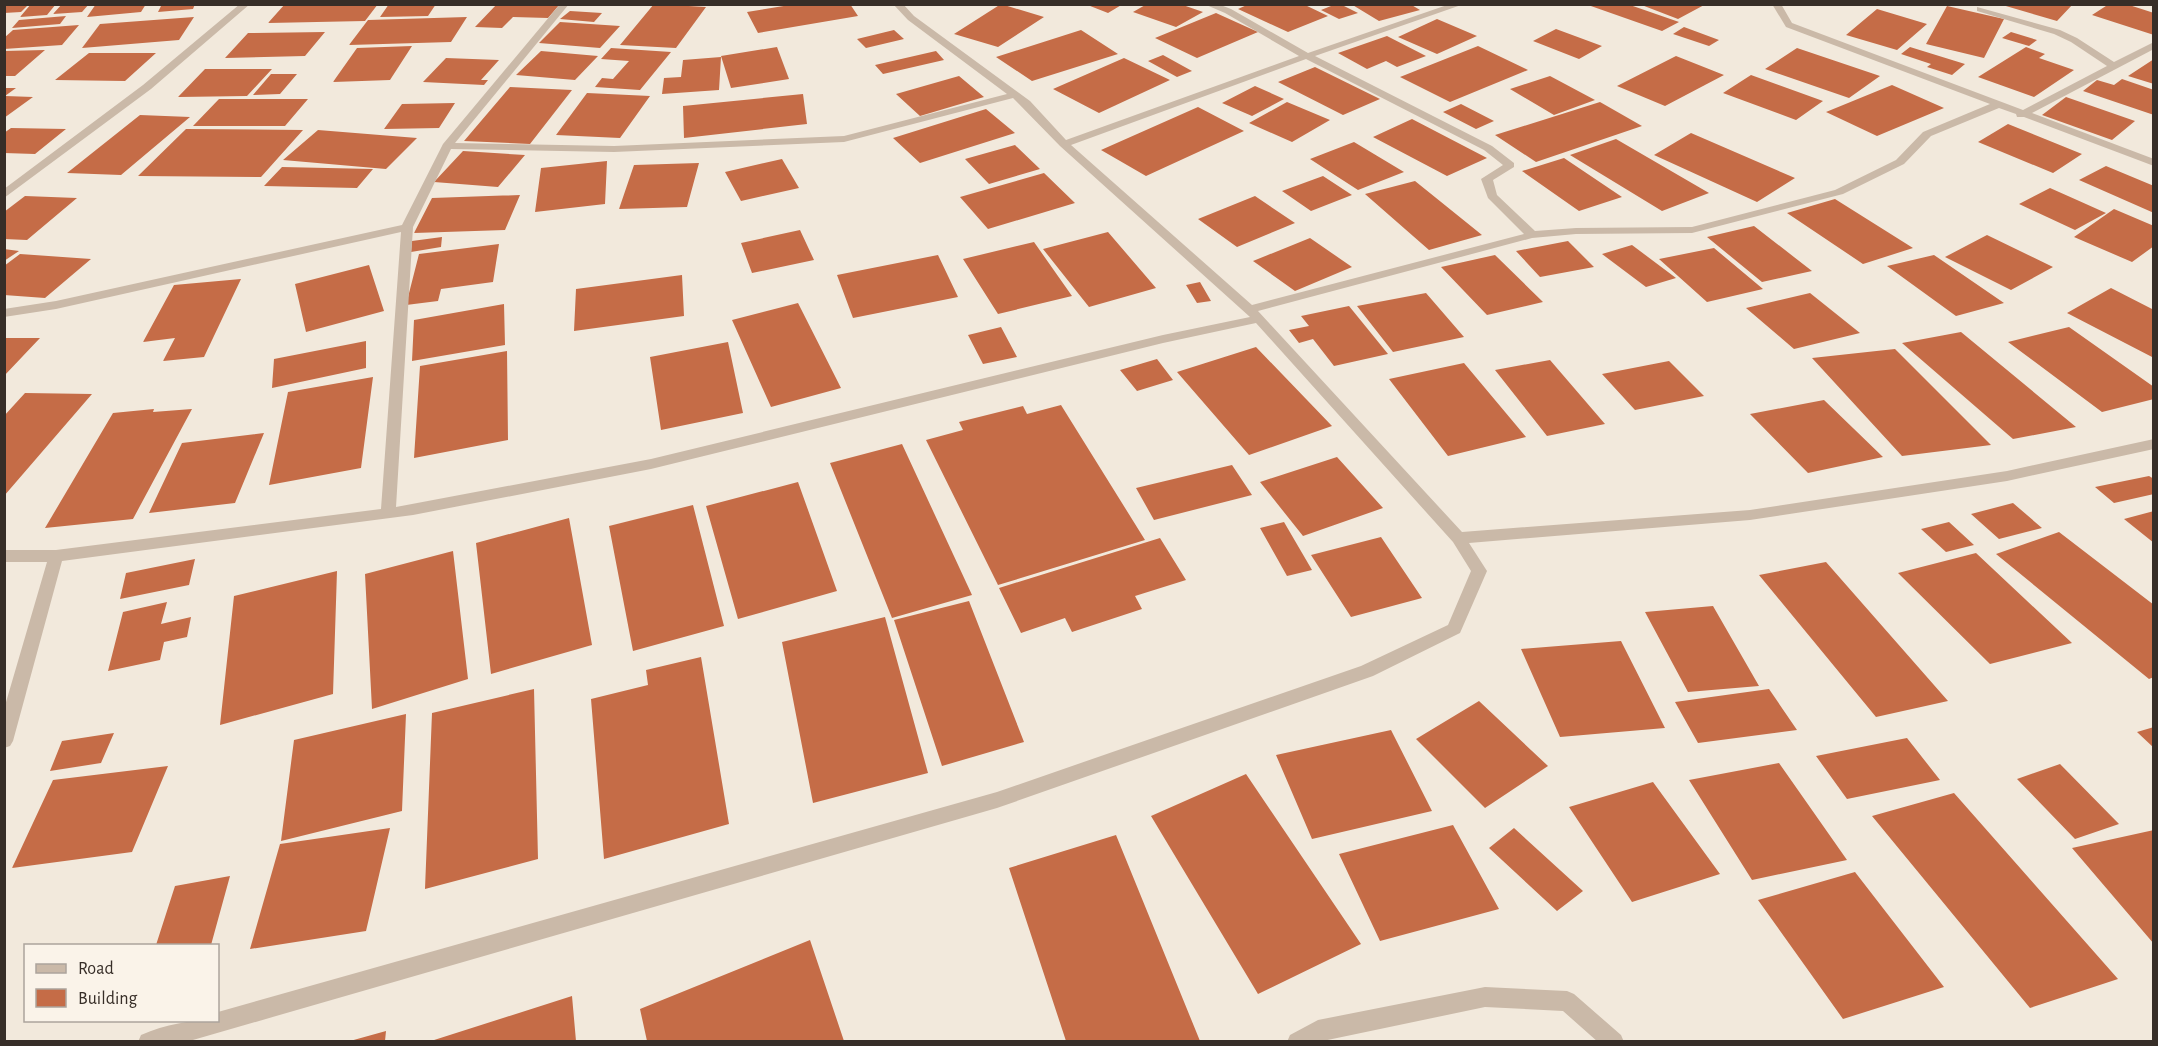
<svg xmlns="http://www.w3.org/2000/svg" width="2158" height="1046" viewBox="0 0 2158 1046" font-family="'Alegreya Sans',sans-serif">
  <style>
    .building { fill: #c56c47 }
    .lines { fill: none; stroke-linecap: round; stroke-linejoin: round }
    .minor { fill: #cab9a8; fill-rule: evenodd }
  </style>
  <rect width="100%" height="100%" fill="#f2e9dc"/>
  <!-- building -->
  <path class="building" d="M4,4H29L21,12L4,13Z
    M31,4H56L47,15L20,17Z
    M62,4H89L82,12L53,14Z
    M96,4H146L141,12L87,17Z
    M162,4H195L193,9L158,12Z
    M285,4H378L365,21L268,23Z
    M389,4H436L428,16L380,17Z
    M497,4H560L548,18L513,17L502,28L475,27Z
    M654,4L706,7L676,48L620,45Z
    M796,4H850L858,16L758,33L747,12Z
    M1001,4L1044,17L998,47L954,34Z
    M1085,4H1123L1108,13Z
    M1147,4H1180L1203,12L1176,27L1133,12Z
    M1249,4H1303L1328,16L1288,32L1238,9Z
    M1336,4H1340L1358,13L1339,19L1321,10Z
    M1351,4H1410L1420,10L1379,21Z
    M1639,4H1706L1678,19Z
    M1999,4H2073L2057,21Z
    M2109,4H2126L2154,13V35L2092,15Z
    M1588,5H1630L1679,22L1662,31Z
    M1947,6L2004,19L1984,58L1926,44Z
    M1877,9L1927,24L1897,50L1846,35Z
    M570,11L602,13L594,22L560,19Z
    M1216,13L1258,32L1197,58L1155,38Z
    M66,16L60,24L12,28L19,20Z
    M194,17L179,40L82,48L100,24Z
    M467,17L451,42L349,45L368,20Z
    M1437,19L1477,36L1437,54L1398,37Z
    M560,22L620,26L600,48L539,43Z
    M79,25L62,45L4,49V38L13,30Z
    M1684,27L1719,40L1709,46L1673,34Z
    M1556,29L1602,46L1579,59L1533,41Z
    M894,30L904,39L866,48L857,39Z
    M1081,30L1118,54L1032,81L996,57Z
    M325,32L305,56L225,58L248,33Z
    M2011,32L2037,40L2029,46L2002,38Z
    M1387,36L1426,56L1397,67L1386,61L1367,69L1338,53Z
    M412,46L390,80L333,82L357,48Z
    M1478,46L1528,70L1450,102L1400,77Z
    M777,47L789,79L731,88L721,56Z
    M1910,47L1965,64L1952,75L1927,67L1931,64L1901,54Z
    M2026,47L2045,54L2039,58L2074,70L2034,97L1978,77Z
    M611,48L671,52L640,90L595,87L602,78L613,79L629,61L601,59Z
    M1797,48L1880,76L1849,98L1765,69Z
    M45,50L15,76H4V51Z
    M541,51L598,56L575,80L516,75Z
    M936,51L944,60L883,74L875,65Z
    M89,53H156L125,81L55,80Z
    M1163,55L1192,71L1177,77L1148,61Z
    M1676,56L1724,75L1665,106L1617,86Z
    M721,57L719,90L662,94L664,78L681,77L683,60Z
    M446,58L499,60L481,80H488L484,85L423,82Z
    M1124,58L1170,80L1099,113L1053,89Z
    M2154,59V84L2128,76Z
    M1315,67L1380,99L1343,115L1278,82Z
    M205,69H272L247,96L178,97Z
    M271,74H297L280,94L253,95Z
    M1751,75L1823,101L1796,120L1723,93Z
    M959,76L984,97L920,116L896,94Z
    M1550,76L1595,100L1554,115L1510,89Z
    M2122,79L2154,90V115L2083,91L2097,80L2114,85Z
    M1892,85L1944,108L1877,136L1826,112Z
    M1255,86L1284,99L1252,116L1222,103Z
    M510,87L572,90L530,144L464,141Z
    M4,88H16L5,96L33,97L4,118Z
    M587,93L650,96L620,138L556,135Z
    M803,94L807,124L684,138L683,106Z
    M2066,97L2135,121L2112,140L2042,115Z
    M219,99H308L285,126H193Z
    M1287,102L1330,120L1292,142L1249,123Z
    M1600,102L1642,126L1536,162L1495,135Z
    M455,103L439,128L384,129L402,104Z
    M1461,104L1494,121L1476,129L1443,112Z
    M1198,107L1244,131L1146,176L1101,150Z
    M986,109L1015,133L920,163L893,138Z
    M140,115L190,117L121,175L67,173Z
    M1412,119L1487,158L1447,176L1373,137Z
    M2008,124L2082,154L2053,173L1978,142Z
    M11,128L66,129L35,154L4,153V133Z
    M186,129L303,130L261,177L138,176Z
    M318,130L417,138L386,169L283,160Z
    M1691,133L1795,178L1757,202L1654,155Z
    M1616,139L1709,193L1662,211L1570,155Z
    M1354,142L1404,172L1358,190L1310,159Z
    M1015,145L1040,169L989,184L965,159Z
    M463,151L525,155L498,187L434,182Z
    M1564,158L1622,197L1579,211L1522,171Z
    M782,159L799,188L741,201L725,172Z
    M607,161L605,204L535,212L541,168Z
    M699,163L687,207L619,209L634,165Z
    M2106,166L2154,186V213L2079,180Z
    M282,167L373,169L357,188L264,186Z
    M1044,173L1075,203L988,229L960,197Z
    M1323,176L1352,195L1311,211L1282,191Z
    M1415,181L1482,235L1429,250L1365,194Z
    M2050,188L2077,200L2106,213L2075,230L2019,204Z
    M520,195L505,230L414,233L432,198Z
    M25,196L77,198L27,240L4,239V212Z
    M1255,196L1295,223L1237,247L1198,219Z
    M1835,199L1913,248L1863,264L1787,213Z
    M2114,209L2154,226V246L2132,262L2074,237Z
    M1754,226L1812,271L1762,282L1707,237Z
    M800,230L814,260L752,273L741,243Z
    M1108,232L1156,288L1089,307L1043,249Z
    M1987,235L2053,267L2011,290L1945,257Z
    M442,237L441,247L411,252L412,241Z
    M1310,238L1352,267L1295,291L1253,261Z
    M1568,241L1594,267L1540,277L1516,251Z
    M1034,242L1072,296L998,314L963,259Z
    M499,244L493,282L441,289L438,301L406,305L419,254Z
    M1632,245L1676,278L1646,287L1602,254Z
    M1714,248L1763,289L1707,302L1659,259Z
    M4,249L19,251L4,261Z
    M20,254L91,259L45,298L4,295V266Z
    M938,255L958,297L853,318L837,275Z
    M1495,255L1543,302L1487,315L1441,267Z
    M1934,255L2004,303L1956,316L1887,266Z
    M369,265L384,311L306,332L295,284Z
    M682,275L684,316L574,331L576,289Z
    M241,279L204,357L163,361L175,338L143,342L174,285Z
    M1200,282L1211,301L1197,303L1186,285Z
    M2111,288L2154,310V358L2067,313Z
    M1426,293L1464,337L1393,352L1357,306Z
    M1810,293L1860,333L1794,349L1746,308Z
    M798,303L841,388L771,407L732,320Z
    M504,304L505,345L412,361L414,320Z
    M1349,306L1388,354L1334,366L1313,339L1299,343L1289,330L1309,326L1301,316Z
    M1001,327L1017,357L983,364L968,335Z
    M2069,327L2154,387V399L2102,412L2008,342Z
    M1961,332L2076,427L2013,439L1902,343Z
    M4,338H40L4,376Z
    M366,341V368L272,388L274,359Z
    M728,342L743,413L661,430L650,357Z
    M1256,347L1332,426L1249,455L1177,372Z
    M1895,349L1991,445L1902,456L1812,358Z
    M507,351L508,440L414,458L420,366Z
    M1157,359L1173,380L1137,391L1120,370Z
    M1550,360L1605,424L1547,436L1495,370Z
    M1669,361L1704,396L1635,410L1602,374Z
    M1464,363L1526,437L1448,456L1389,379Z
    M373,377L361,468L269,485L288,392Z
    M25,393L92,394L4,496V416Z
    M1824,400L1883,457L1808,473L1750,414Z
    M1061,405L1145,540L998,585L926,440L963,430L959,422L1023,406L1027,414Z
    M154,409L153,412L192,409L133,519L45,528L113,413Z
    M264,433L235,503L149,513L182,443Z
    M902,444L972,595L892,618L830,463Z
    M1337,457L1383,508L1303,536L1260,482Z
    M1232,465L1252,495L1154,520L1136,488Z
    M2149,476L2154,479V494L2114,503L2095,487Z
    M798,482L837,591L738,619L706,506Z
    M2013,503L2042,528L1999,539L1971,514Z
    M693,505L724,626L633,651L609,526Z
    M2154,511V543L2124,519Z
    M569,518L592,645L491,674L476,543Z
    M1284,522L1312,570L1287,576L1260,528Z
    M1949,522L1974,545L1946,552L1921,529Z
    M2059,532L2154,605V677L2149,679L1996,554Z
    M1381,537L1422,598L1351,617L1311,555Z
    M1160,538L1186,580L1135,596L1142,609L1072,632L1065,618L1021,633L999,588Z
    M453,551L468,679L372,709L365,574Z
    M1976,553L2072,643L1990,664L1898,573Z
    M195,559L189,585L120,599L126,573Z
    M1826,562L1948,701L1876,717L1759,575Z
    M337,571L333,694L220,725L234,596Z
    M969,601L1024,742L942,766L894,620Z
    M167,602L161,624L191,617L187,637L164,642L160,660L108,671L123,612Z
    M1713,606L1759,686L1688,692L1645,612Z
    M885,617L928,773L813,803L782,642Z
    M1621,641L1665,728L1560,737L1521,649Z
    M701,657L729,824L604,859L591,699L648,685L646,670Z
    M534,689L538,859L425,889L432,713Z
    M1769,689L1797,730L1698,743L1675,702Z
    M1479,701L1548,766L1485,808L1416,739Z
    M406,714L402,811L281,841L294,740Z
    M2154,727V748L2137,732Z
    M1391,730L1432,811L1312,839L1276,755Z
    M114,733L101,763L50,771L62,741Z
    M1907,738L1940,780L1847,799L1816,756Z
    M1779,763L1847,860L1752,880L1689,780Z
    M2060,764L2119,824L2075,839L2017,779Z
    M168,766L132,852L12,868L53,780Z
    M1246,774L1361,944L1258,994L1151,816Z
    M1653,782L1720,874L1632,902L1569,807Z
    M1954,793L2118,979L2030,1008L1872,816Z
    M1453,825L1499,909L1380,941L1339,854Z
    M390,828L366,931L250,949L280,844Z
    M1514,828L1583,891L1557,911L1489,848Z
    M2154,830V944L2072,848Z
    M1116,835L1200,1041H1066L1009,868Z
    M1855,872L1944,987L1843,1019L1758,900Z
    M230,876L211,945H156L175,886Z
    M810,940L844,1041H647L640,1009Z
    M572,996L576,1041H431Z
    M386,1031L385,1041H350Z"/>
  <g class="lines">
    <!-- minor -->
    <path class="minor" d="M240,4H250L151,89L4,198V189L143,85Z
      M560,4H569L455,143L614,146L844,136L1007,94L908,20L893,4H903L914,16L1030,101L1066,140L1299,56L1225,13L1204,4H1218L1231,9L1308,53L1450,4H1464L1315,56L1492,146L1514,163V167L1493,180L1497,195L1535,231L1576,228L1692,227L1835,190L1896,160L1923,132L1990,104L1786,27L1772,4H1781L1792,23L2023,110L2107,66L2071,42L2054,34L1977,11V7L2060,30L2077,38L2114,62L2154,42V49L2032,113L2154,159V166L2024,117H2017L2016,114L1999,108L1931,136L1904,164L1843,194L1692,233L1576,234L1532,238L1258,311L1462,532L1750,510L2007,471L2154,439V449L2007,481L1750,520L1469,543L1487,571L1460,633L1373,676L997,808L186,1042H138L141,1035C166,1024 190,1020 218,1020V1012L997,792L1361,666L1448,625L1471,571L1453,542L1256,323L1163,343L651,469L413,515L62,561L13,741L10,746L4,748V709L47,562H4V550H56L381,509L401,232L56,309L4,317V309L56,301L402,225L443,144ZM1306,59L1484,150L1503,165L1481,179L1488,198L1524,234L1252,305L1071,145ZM1013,98L1060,146L1250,317L1163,335L651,459L396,507L413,227L451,149L614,152L844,142Z
      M1485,987L1567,991L1574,994L1621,1035L1624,1042H1598L1563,1011L1485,1007L1318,1042H1287L1290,1035L1318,1020Z"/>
  </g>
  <!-- border -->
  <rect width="2158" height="1046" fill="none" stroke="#372e28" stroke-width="12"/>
  <!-- legend -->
  <rect x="24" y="944" width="195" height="78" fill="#faf3e9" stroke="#aca49c" stroke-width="1.5"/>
  <rect x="36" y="964" width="30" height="9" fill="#cab9a8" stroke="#aca49c" stroke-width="1.5"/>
  <text x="78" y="974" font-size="18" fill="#372e28">Road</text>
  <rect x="36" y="989" width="30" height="18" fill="#c56c47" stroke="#aca49c" stroke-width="1.5"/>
  <text x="78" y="1004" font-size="18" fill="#372e28">Building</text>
</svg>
